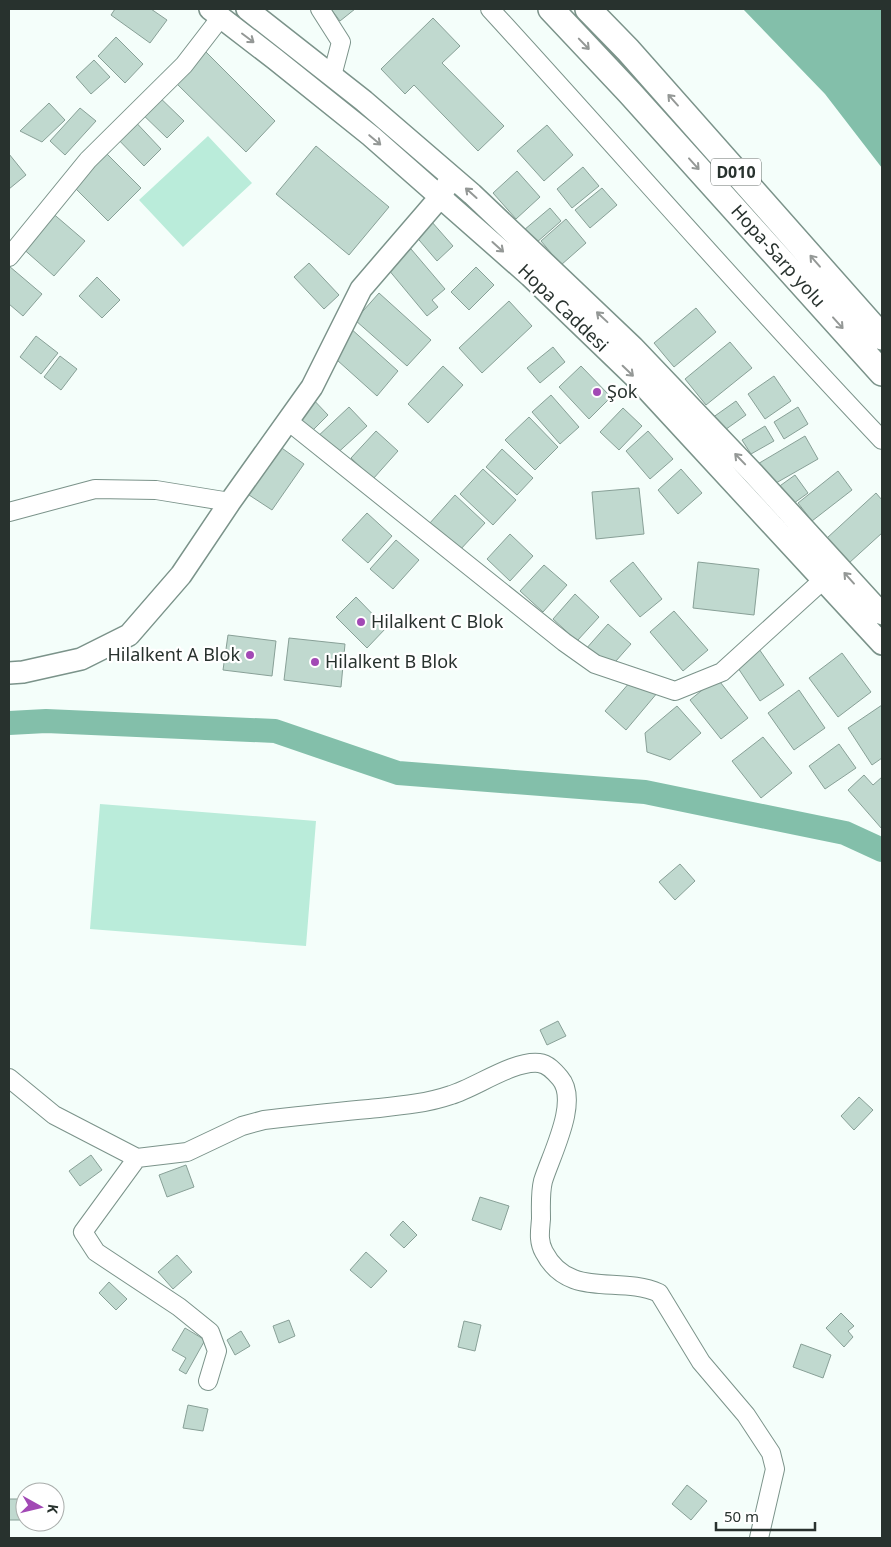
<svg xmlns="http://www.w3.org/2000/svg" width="891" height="1547" viewBox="0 0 891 1547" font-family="'Noto Sans',sans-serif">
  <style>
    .green { fill: #baecda }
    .water { fill: #83bfaa }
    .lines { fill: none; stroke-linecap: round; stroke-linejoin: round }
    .river { stroke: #83bfaa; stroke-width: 24 }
    .building { fill: #c0d9cf; stroke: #88a097 }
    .minor-casing { stroke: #7b938a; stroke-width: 20 }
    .major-casing { stroke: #7b938a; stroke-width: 24 }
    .highway-casing { stroke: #7b938a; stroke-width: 28 }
    .minor { stroke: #fff; stroke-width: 18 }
    .major { stroke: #fff; stroke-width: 21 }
    .highway { stroke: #fff; stroke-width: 25 }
    .oneway { stroke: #949896 }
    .poi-dot { fill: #a249b5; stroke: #fff; stroke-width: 2 }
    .labels { text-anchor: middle; stroke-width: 4.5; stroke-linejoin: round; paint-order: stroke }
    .shield { fill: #fff; stroke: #68706d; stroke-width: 1 }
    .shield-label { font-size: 16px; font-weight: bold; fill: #28322e }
    .street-label { font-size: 18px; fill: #28322e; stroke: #fff }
    .poi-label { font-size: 18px; fill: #28322e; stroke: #fff; text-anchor: start }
  </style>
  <rect width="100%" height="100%" fill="#f4fefa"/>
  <!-- green -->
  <path class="green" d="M208,136L252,183L183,247L139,200Z
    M100,804L316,821L306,946L90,929Z"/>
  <!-- water -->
  <path class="water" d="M743,9H882V168L825,94Z"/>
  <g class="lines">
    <!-- river -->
    <path class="river" d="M9,723L46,721L275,731L398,773L645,792L845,833L882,850"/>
  </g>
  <!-- building -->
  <path class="building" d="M115,9H151L167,20L150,43L111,15Z
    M331,9H355L340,21Z
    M433,18L460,46L442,63L504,126L478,151L414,85L405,94L381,69Z
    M116,37L143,64L125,83L98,56Z
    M205,51L275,121L246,152L176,83Z
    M94,60L110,77L91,94L76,77Z
    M152,90L184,121L167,138L135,107Z
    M49,103L65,120L42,142L20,131Z
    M80,108L96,121L65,155L50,141Z
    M129,115L161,149L144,166L111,132Z
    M547,125L573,155L544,181L517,151Z
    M316,146L389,207L349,255L276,194Z
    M103,150L141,188L108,221L70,183Z
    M9,154L26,175L9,189Z
    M583,167L599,186L572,208L557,189Z
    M517,171L540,197L516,219L493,193Z
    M602,188L617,205L590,228L575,210Z
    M550,208L561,221L536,243L524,230Z
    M50,211L85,241L54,276L20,246Z
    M424,213L453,246L437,261L408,227Z
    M566,219L586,243L561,265L541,241Z
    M411,249L445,289L432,300L438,307L427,316L388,269Z
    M309,263L339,295L324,309L294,277Z
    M9,266L42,294L23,316L9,304Z
    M476,267L494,285L469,310L451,292Z
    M97,277L120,300L102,318L79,296Z
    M379,293L431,340L407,366L355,320Z
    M509,301L532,326L482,373L459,348Z
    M696,308L716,332L674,367L654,343Z
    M349,327L398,371L377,396L327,351Z
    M36,336L58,353L41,374L20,357Z
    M730,342L752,368L706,405L685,379Z
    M553,347L565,362L540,383L527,368Z
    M60,356L77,369L61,390L44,377Z
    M443,366L463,385L428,423L408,404Z
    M581,366L611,397L589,419L559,387Z
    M774,376L791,401L765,419L748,394Z
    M308,394L328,415L310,433L289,413Z
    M551,395L579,427L560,444L532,412Z
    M736,401L746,415L722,432L712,418Z
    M349,407L367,426L333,457L315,439Z
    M798,407L808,424L784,439L774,422Z
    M623,408L642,426L619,450L600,432Z
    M529,417L558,447L535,470L505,440Z
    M765,426L774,441L751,454L742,440Z
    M376,431L398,451L373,479L351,458Z
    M648,431L673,459L650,479L626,451Z
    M805,436L818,459L769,487L756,465Z
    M279,446L304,464L272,510L246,493Z
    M502,449L533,478L517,495L486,467Z
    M483,469L516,500L493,525L460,494Z
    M681,469L702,493L678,514L658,490Z
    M838,471L852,490L812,521L798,503Z
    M795,475L808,493L790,506L777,488Z
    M639,488L644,534L596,539L592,492Z
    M876,493L882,500V533L849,563L827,538Z
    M455,495L485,523L459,551L429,524Z
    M367,513L392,536L368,563L342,540Z
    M510,534L533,556L510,581L487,559Z
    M396,540L419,560L393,589L370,569Z
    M633,562L662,599L640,617L610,581Z
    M698,562L759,569L754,615L693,608Z
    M544,565L567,585L543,612L520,591Z
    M575,594L599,617L577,641L553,619Z
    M356,597L386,628L367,648L336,617Z
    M674,611L708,650L683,671L650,632Z
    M608,624L631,644L608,670L585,650Z
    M228,635L276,641L272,676L223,670Z
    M289,638L345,644L341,687L284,680Z
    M759,649L784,685L760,701L736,665Z
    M842,653L871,692L838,717L809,678Z
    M637,674L658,692L626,730L605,711Z
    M717,678L748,718L721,739L690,700Z
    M799,690L825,728L794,750L768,713Z
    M882,705V758L872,765L848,728Z
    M677,706L701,733L670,760L647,752L645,733Z
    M763,737L792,773L761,798L732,761Z
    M839,744L856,768L825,789L809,766Z
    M864,775L873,785L882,777V829L848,790Z
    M680,864L695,881L675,900L659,882Z
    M558,1021L566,1036L547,1045L540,1030Z
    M859,1097L873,1110L854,1130L841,1116Z
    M91,1155L102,1170L80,1186L69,1171Z
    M186,1165L194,1187L167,1197L159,1175Z
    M480,1197L509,1206L501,1230L472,1220Z
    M403,1221L417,1235L404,1248L390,1235Z
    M366,1252L387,1271L371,1288L350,1270Z
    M177,1255L192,1272L173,1289L158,1272Z
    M109,1282L127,1299L116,1310L99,1293Z
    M841,1313L854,1326L848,1331L853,1337L844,1347L826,1328Z
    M289,1320L295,1336L279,1343L273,1326Z
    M464,1321L481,1325L475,1351L458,1347Z
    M185,1328L205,1340L186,1374L179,1370L186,1358L172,1350Z
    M241,1331L250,1346L235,1355L227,1340Z
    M801,1344L831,1355L823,1378L793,1367Z
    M188,1405L208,1409L203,1431L183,1428Z
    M687,1485L707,1501L691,1520L672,1504Z
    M9,1499H20V1520H9Z"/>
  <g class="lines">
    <!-- minor casing -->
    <g class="minor-casing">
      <path id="minor" d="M320,9L341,42L332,76
        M490,9C621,152 748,299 882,440
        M9,257L88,160L184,65L221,17
        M288,421L564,642L595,664L675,691L722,672L823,580
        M9,512L95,489L156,490L230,502
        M9,1078L54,1115L137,1158L187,1152L242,1126L264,1120C299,1116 334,1112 369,1109C397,1106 425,1104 451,1095C475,1088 514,1060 539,1063C548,1064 554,1071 560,1078C580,1101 551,1155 543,1181C540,1193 541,1207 541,1219C540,1231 538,1241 544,1252C569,1300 619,1275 659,1293L701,1362L746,1415L771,1453L775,1469L759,1538
        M137,1158L83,1232L96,1252L179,1307L210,1332L217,1351L208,1381"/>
    </g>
    <!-- major casing -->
    <g class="major-casing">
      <path id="major" d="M210,9L275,59L371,136L530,276L640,382L882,644
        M247,9L364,101L472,194L633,347L754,474L882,614
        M9,673L23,672L81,659L129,635L181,575L230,502L312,387L361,289L441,196L448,183"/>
    </g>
    <!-- highway casing -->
    <g class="highway-casing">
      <path id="highway" d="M551,9L630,93L882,373
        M588,9L628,50L882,337"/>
    </g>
    <!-- minor -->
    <use href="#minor" class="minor"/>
    <!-- major -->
    <use href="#major" class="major"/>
    <!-- highway -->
    <use href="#highway" class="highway"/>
  </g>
  <!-- one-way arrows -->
  <defs><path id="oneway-shaft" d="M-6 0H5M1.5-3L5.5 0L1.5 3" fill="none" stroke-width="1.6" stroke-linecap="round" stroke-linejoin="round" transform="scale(1.25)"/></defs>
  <g class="oneway">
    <use href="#oneway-shaft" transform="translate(248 38) rotate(37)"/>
    <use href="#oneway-shaft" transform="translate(584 44) rotate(46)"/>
    <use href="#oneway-shaft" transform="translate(673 100) rotate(-132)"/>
    <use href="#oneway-shaft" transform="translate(375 140) rotate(40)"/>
    <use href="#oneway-shaft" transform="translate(694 164) rotate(48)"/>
    <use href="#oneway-shaft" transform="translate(471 193) rotate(-138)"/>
    <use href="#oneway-shaft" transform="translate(498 247) rotate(42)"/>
    <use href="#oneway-shaft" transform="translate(815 261) rotate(-131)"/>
    <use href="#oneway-shaft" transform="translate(602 317) rotate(-137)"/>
    <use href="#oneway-shaft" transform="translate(838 323) rotate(48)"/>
    <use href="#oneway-shaft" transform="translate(628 371) rotate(44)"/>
    <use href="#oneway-shaft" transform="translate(740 459) rotate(-134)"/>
    <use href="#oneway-shaft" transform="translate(849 578) rotate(-132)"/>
  </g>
  <!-- markers -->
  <g class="poi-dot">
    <circle cx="597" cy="392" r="5"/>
    <circle cx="361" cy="622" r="5"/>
    <circle cx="250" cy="655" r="5"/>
    <circle cx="315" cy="662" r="5"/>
  </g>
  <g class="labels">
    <!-- shield labels -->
    <rect class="shield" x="711" y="158.5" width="50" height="27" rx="4"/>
    <g class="shield-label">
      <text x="736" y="178">D010</text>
    </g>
    <!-- street labels -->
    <g class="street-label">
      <text transform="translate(778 256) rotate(48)" y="6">Hopa-Sarp yolu</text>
      <text transform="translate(563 308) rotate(44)" y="6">Hopa Caddesi</text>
    </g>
    <!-- poi labels -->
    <g class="poi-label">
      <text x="607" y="398">Şok</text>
      <text x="371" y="628">Hilalkent C Blok</text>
      <text x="240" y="661" text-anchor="end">Hilalkent A Blok</text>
      <text x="325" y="668">Hilalkent B Blok</text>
    </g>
  </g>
  <!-- border -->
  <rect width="891" height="1547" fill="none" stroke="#28322e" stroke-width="20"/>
  <!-- north arrow -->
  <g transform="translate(40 1507) rotate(98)"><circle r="24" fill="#ffffff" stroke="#a9adab"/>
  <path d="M0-4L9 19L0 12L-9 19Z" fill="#a249b5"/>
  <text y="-8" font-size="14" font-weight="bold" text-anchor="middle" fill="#28322e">K</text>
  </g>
  <!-- scale -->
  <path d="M716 1522v8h99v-8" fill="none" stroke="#28322e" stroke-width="2.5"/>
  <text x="724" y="1522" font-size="15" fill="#28322e" stroke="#ffffff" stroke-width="4" paint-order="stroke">50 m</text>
</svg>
